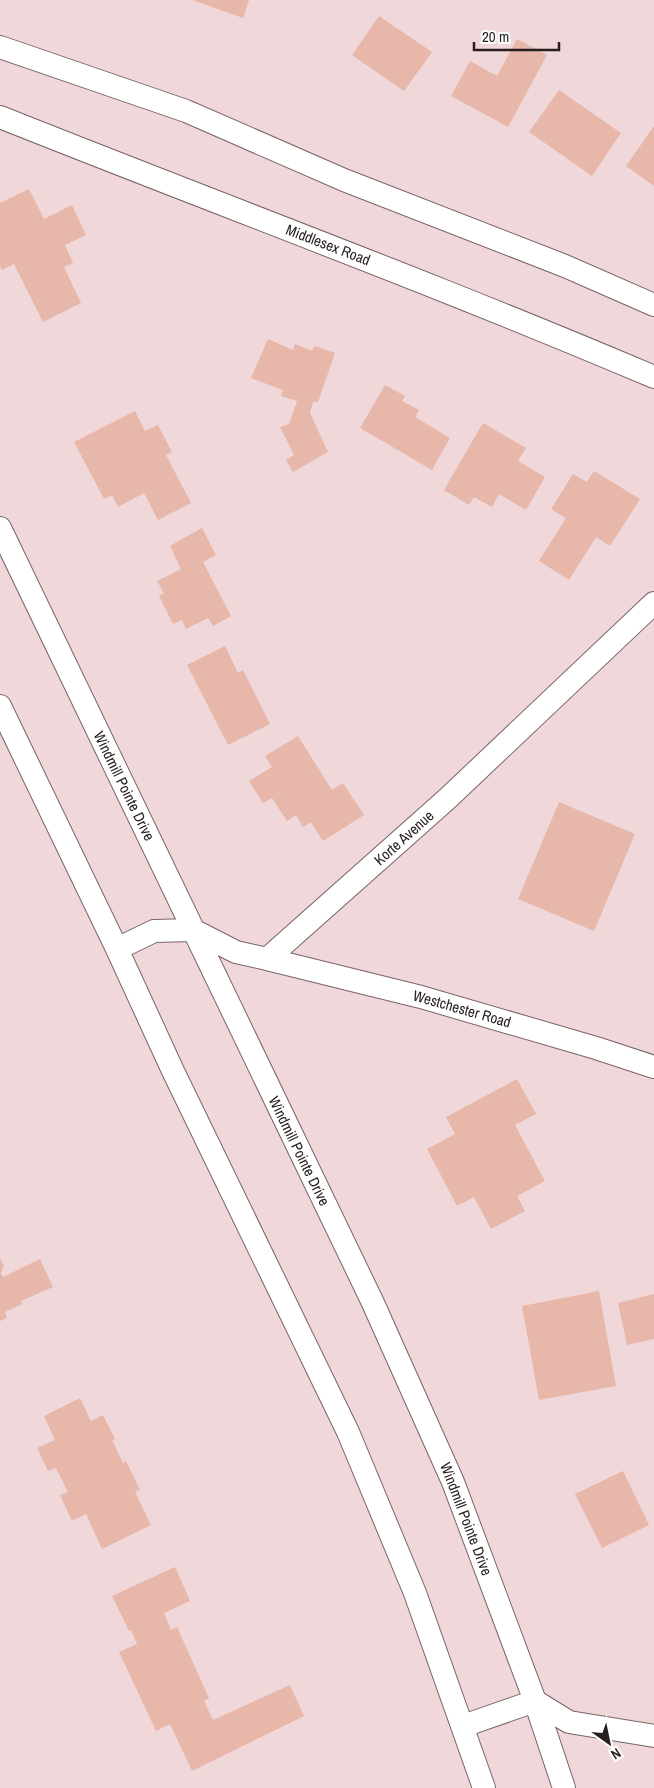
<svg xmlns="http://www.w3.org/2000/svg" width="654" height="1788" viewBox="0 0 654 1788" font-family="'Archivo Narrow',sans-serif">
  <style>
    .building { fill: #e7b7aa }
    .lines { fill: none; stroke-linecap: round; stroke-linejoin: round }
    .minor-casing { stroke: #796465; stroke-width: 24 }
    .minor { stroke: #fff; stroke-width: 22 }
    .labels { text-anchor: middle; stroke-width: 5; stroke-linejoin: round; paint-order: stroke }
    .street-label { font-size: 15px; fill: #271e1f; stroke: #fff }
  </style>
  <rect width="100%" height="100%" fill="#f0d7d9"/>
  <!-- building -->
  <path class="building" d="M192,0H249L243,18Z
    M379,16L432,52L404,91L352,55Z
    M517,39L547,55L508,127L451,96L470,61L497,76Z
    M559,90L621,133L592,176L529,132Z
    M654,126V186L626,166Z
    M29,189L44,219L72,205L86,235L65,245L73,263L64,267L81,303L43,322L14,264L2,270L0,266V203Z
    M268,339L293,350L295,344L312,351L315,346L335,353L318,402H313L310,413L328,452L293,472L286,460L294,455L280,427L289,424L297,401L281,396L283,390L251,378Z
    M385,385L405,396L402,401L419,410L415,417L450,438L432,470L360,428Z
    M135,411L145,431L158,425L172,452L166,455L191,503L158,520L144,493L118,507L112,495L104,499L74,442Z
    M483,423L526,448L518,461L545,477L526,510L499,494L492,507L474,497L469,505L444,490Z
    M594,471L640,499L610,546L596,537L569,580L539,561L566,518L551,509L573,474L587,482Z
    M202,528L216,555L203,562L231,616L213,626L208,618L186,629L182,620L173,624L159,596L164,593L157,581L181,569L170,546Z
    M225,646L238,673L243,670L270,724L228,745L187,665Z
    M298,736L332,790L343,783L364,815L323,841L311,822L303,827L296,815L287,821L272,798L263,803L249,781L272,767L265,756Z
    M559,802L635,834L594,931L518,899Z
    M517,1079L536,1114L515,1125L545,1181L517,1196L525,1211L491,1229L474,1197L457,1206L427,1149L455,1134L446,1117Z
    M0,1258L4,1266L1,1273L3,1277L40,1259L53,1287L21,1301L22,1304L5,1312L7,1318L0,1321Z
    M599,1291L616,1386L539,1400L522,1306Z
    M654,1294V1339L627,1345L618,1303Z
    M80,1398L91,1421L103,1415L115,1439L112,1440L123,1463L126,1461L140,1490L135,1492L151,1525L102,1549L86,1514L72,1521L60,1495L68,1492L56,1468L48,1471L37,1448L55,1440L44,1416Z
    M623,1471L649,1525L602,1548L575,1494Z
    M175,1567L190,1601L164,1613L171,1630L177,1627L209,1698L204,1701L213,1720L290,1685L304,1716L192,1771L170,1724L156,1731L119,1652L137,1644L131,1630L129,1631L112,1596Z"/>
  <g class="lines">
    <!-- minor casing -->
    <g class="minor-casing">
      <path id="minor" d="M0,47L186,111L344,180L565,266L654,305
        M0,117C218,204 438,285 654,377
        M0,528L373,1303L453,1482L535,1701L564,1788
        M0,706L117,949L173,1071L348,1432L415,1593L484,1788
        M117,949L154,931L193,930L236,952L267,959L447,799L654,603
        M267,959L421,997L596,1048L654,1067
        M463,1726L535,1701L569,1722L654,1736"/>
    </g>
    <!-- minor -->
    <use href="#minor" class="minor"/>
  </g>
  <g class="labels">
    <!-- street labels -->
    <g class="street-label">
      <text transform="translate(328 245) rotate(21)" y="5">Middlesex Road</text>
      <text transform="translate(124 786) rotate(64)" y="5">Windmill Pointe Drive</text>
      <text transform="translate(404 838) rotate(-42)" y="5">Korte Avenue</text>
      <text transform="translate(462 1009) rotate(16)" y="5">Westchester Road</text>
      <text transform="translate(299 1151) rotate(64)" y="5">Windmill Pointe Drive</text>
      <text transform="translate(466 1519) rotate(69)" y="5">Windmill Pointe Drive</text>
    </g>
  </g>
  <!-- north arrow -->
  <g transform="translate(609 1743) rotate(147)" stroke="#ffffff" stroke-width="4" paint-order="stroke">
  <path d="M0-4L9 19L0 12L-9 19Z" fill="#271e1f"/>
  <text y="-8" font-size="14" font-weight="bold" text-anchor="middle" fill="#271e1f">N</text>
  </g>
  <!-- scale -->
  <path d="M474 42v8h85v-8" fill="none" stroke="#271e1f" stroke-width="2.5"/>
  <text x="482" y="42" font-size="15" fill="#271e1f" stroke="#ffffff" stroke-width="4" paint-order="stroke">20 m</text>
</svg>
